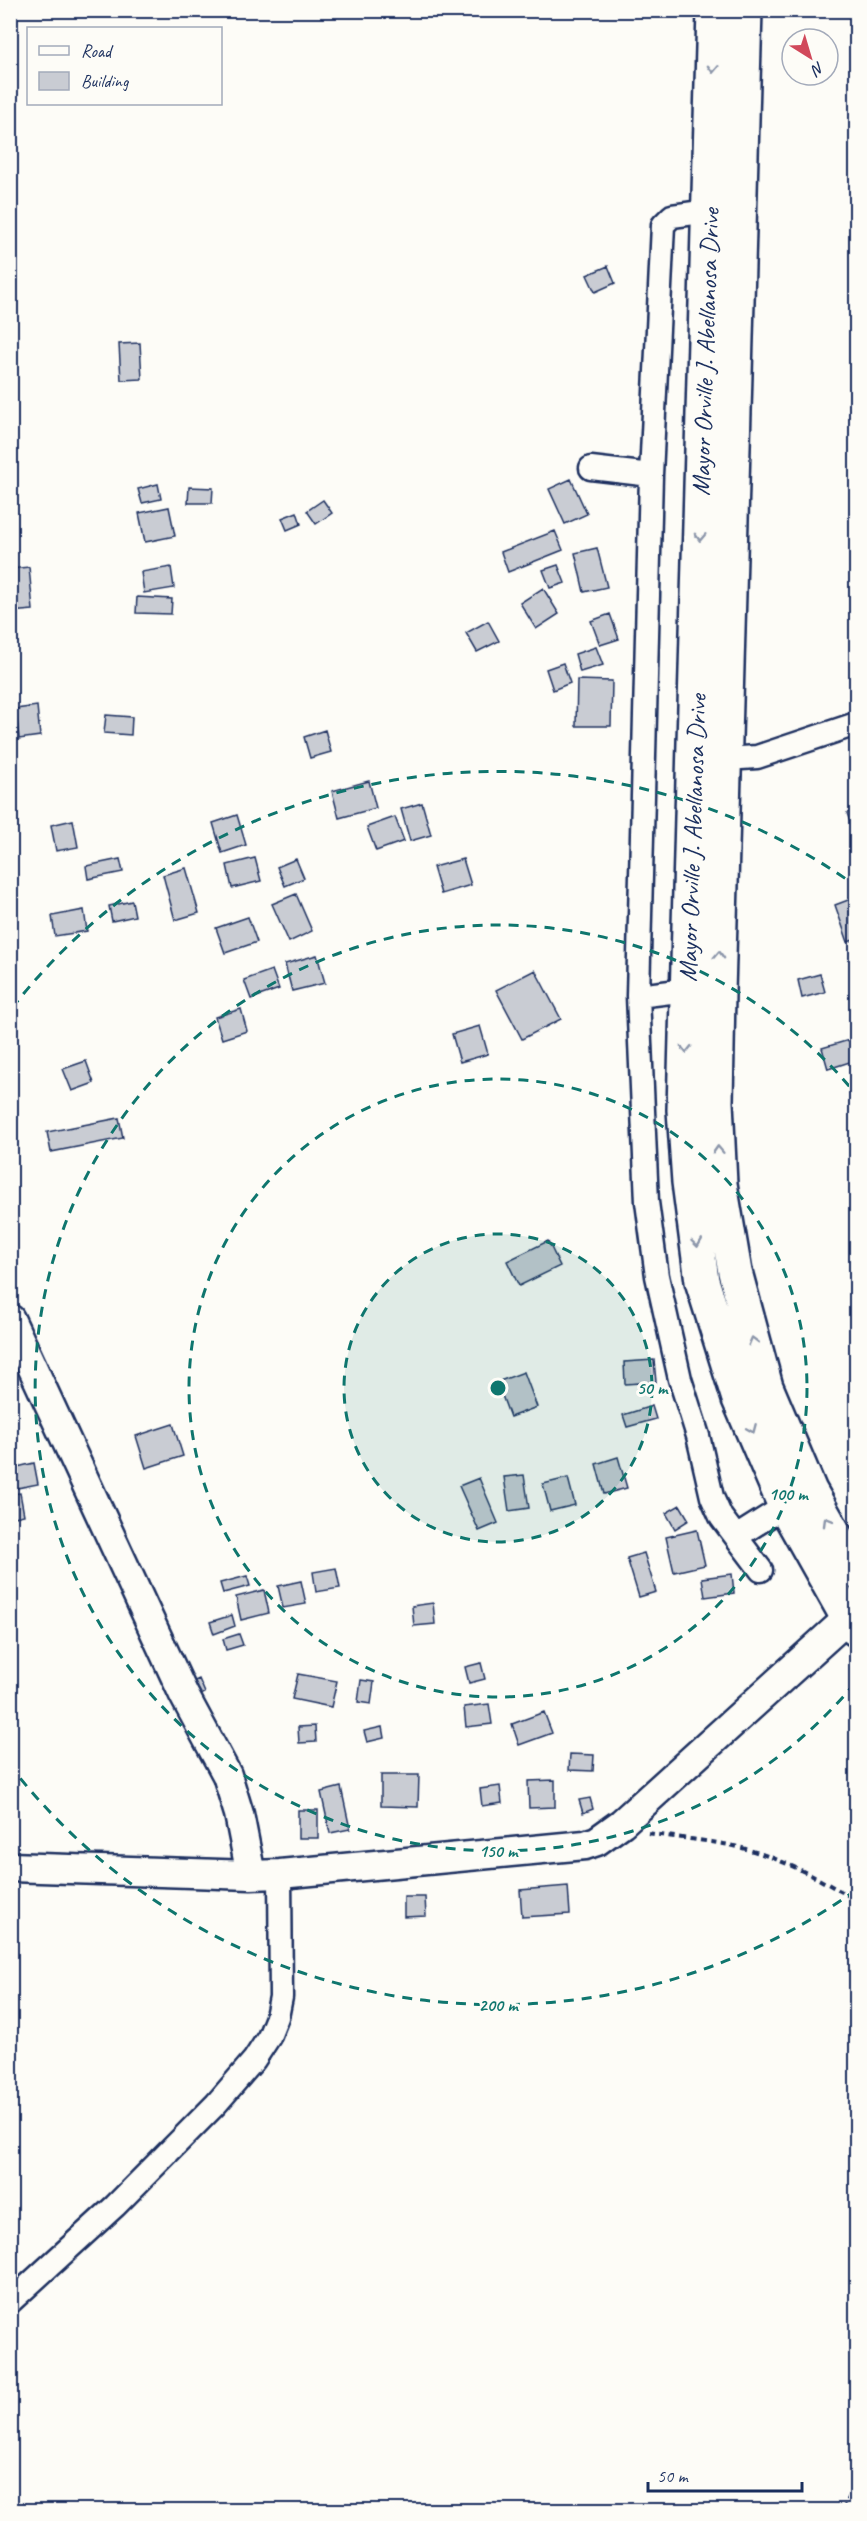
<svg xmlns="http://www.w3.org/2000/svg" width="867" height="2521" viewBox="0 0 867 2521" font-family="Caveat,sans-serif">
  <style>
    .building { fill: #c9ccd3; stroke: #1b2f5e; stroke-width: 1.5 }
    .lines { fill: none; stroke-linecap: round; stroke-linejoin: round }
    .minor-casing { stroke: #1b2f5e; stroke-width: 27 }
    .tertiary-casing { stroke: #1b2f5e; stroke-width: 33 }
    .secondary-casing { stroke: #1b2f5e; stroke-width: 38 }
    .path { stroke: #1b2f5e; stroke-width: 4; stroke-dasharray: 6 4.5; stroke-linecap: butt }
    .minor { stroke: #fdfcf7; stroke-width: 22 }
    .tertiary { stroke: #fdfcf7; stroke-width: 28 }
    .secondary { stroke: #fdfcf7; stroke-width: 33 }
    .oneway { stroke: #8c96aa }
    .ring { fill: none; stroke: #0f766e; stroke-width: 3; stroke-dasharray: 10 8 }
    .labels { text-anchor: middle; stroke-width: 6; stroke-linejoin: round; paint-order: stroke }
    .street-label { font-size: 26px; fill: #1b2f5e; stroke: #fdfcf7 }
    .centre { fill: #0f766e; stroke: #fdfcf7; stroke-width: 3 }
    .ring-label { font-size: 18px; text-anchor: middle; font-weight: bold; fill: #0f766e; stroke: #fdfcf7; stroke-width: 6; stroke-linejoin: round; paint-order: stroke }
  </style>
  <rect width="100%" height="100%" fill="#fdfcf7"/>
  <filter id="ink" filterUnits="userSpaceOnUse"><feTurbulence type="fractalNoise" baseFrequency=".0167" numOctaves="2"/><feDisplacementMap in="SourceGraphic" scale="12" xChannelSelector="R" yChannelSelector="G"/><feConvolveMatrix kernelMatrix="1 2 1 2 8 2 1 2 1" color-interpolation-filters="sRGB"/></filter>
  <g filter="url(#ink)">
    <!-- building -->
    <path class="building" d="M608,266L615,283L595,292L587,275Z
      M140,343L142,379L121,380L119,344Z
      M571,479L587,514L565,524L549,489Z
      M158,484L161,499L142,503L138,489Z
      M189,487L213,488L212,503H188Z
      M323,500L332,513L316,524L307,511Z
      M169,507L175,536L145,542L139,513Z
      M297,512L301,524L287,530L282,518Z
      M555,531L563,550L508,572L501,552Z
      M597,548L607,587L584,592L575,553Z
      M558,565L565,583L550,588L543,570Z
      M29,567L33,610L10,612V569Z
      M171,567L174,588L144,593L141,572Z
      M543,588L559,614L536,629L520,603Z
      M137,597L172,599L171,614L136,613Z
      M610,614L619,639L600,645L591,621Z
      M488,621L499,641L477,652L466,633Z
      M596,647L603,665L580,672L575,654Z
      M563,663L570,683L553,690L546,669Z
      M577,680L612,681L611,726H576Z
      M37,706L40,736L19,739L16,709Z
      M106,715L132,717L131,735L104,733Z
      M325,730L331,752L310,758L304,737Z
      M369,781L376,808L339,818L332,791Z
      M422,803L431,835L410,841L401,809Z
      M856,810V832L854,833L847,813Z
      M237,815L246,845L222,853L213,823Z
      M395,817L404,841L376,851L367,827Z
      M73,820L78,847L56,851L51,825Z
      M255,858L261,881L232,888L227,865Z
      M120,859L123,872L88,879L86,866Z
      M296,859L304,878L285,886L277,867Z
      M463,859L471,885L441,894L433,867Z
      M186,868L199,913L175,920L163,875Z
      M296,894L312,931L289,942L272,904Z
      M856,897V939L848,942L835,905Z
      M132,901L135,916L112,921L109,906Z
      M84,910L87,931L55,936L52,916Z
      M248,917L257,942L225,953L216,928Z
      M317,955L325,983L292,991L285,964Z
      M272,970L279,989L251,999L244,980Z
      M535,970L561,1019L522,1039L496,990Z
      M820,974L825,992L802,998L798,980Z
      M241,1009L247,1031L222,1039L215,1017Z
      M480,1026L488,1054L460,1062L452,1034Z
      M856,1038V1060L828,1069L822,1048Z
      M86,1061L94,1083L72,1091L63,1069Z
      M119,1118L123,1138L51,1152L47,1132Z
      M548,1241L560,1266L519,1286L507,1261Z
      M654,1360L656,1382L625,1384L624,1362Z
      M524,1372L537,1407L510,1417L497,1382Z
      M652,1406L656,1419L627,1427L623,1415Z
      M173,1424L183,1456L146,1468L136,1436Z
      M618,1457L627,1488L604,1494L596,1464Z
      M34,1463L38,1484L17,1488L13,1468Z
      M524,1475L529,1508L509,1511L504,1477Z
      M479,1478L498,1523L479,1531L459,1486Z
      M568,1478L575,1505L550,1511L543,1484Z
      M20,1493L24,1515L10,1518V1494Z
      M680,1505L689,1520L675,1529L666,1513Z
      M697,1530L705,1565L674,1572L666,1537Z
      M644,1553L656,1592L639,1597L627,1558Z
      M336,1568L340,1588L316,1592L313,1572Z
      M732,1574L734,1593L705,1597L702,1578Z
      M247,1576L250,1586L223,1593L220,1583Z
      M301,1581L306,1604L283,1608L278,1586Z
      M264,1590L269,1613L241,1620L236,1597Z
      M433,1603L435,1624L414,1626L412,1606Z
      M232,1615L235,1626L214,1634L210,1622Z
      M239,1634L243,1645L226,1650L223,1639Z
      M481,1663L485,1679L469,1683L465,1667Z
      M298,1674L337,1681L331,1707L292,1699Z
      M199,1679L205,1693L195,1698L188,1684Z
      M361,1680L374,1682L371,1704L358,1702Z
      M489,1704L492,1724L466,1727L464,1707Z
      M544,1712L552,1733L519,1745L512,1724Z
      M315,1726L316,1742L299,1743L298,1727Z
      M382,1727L384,1738L367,1742L364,1731Z
      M570,1754L594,1755L593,1771L569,1770Z
      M381,1775H419L418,1807L381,1806Z
      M555,1780V1807L529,1808L528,1781Z
      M500,1786L502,1803L482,1806L480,1789Z
      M341,1787L350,1829L330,1833L321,1792Z
      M590,1798L593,1809L583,1813L579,1800Z
      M298,1810H318V1838H298Z
      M568,1886L570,1914L522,1917L520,1890Z
      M404,1897H425L426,1916L404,1917Z"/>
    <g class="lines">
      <!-- minor casing -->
      <g class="minor-casing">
        <path id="minor" d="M591,468L651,475L638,996L687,990
          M651,475L663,225L672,216L709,211
          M725,759L757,757L856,724
          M638,996L647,1202L657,1276L680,1379L698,1436L712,1497L721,1517L761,1570
          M736,1537L785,1506
          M10,2302L115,2206L216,2104L254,2060L269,2037L277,2017L281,1997L280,1874"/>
      </g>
      <!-- tertiary casing -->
      <g class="tertiary-casing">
        <path id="tertiary" d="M10,1319L184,1695L227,1775L239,1814L251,1875
          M10,1867L251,1875L280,1874L585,1845L597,1841L622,1823L856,1611"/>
      </g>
      <!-- secondary casing -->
      <g class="secondary-casing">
        <path id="secondary" d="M714,10L684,1110L689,1182L702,1281L739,1399L785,1506L848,1618L856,1629
          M745,10L718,993L716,1102L720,1184L735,1272L766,1387L810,1491L856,1572"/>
      </g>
      <!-- path -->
      <path class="path" d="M648,1833C676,1838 706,1840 734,1846C778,1856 818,1878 856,1900
        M843,2510L856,2484"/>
      <!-- minor -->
      <use href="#minor" class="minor"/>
      <!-- tertiary -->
      <use href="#tertiary" class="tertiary"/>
      <!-- secondary -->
      <use href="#secondary" class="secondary"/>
    </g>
    <!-- one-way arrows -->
    <defs><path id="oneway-chevron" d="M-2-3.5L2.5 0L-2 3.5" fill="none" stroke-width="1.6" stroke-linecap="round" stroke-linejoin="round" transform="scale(1.5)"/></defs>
    <g class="oneway">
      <use href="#oneway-chevron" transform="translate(713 69) rotate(92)"/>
      <use href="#oneway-chevron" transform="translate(700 537) rotate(92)"/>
      <use href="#oneway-chevron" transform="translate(719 955) rotate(-88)"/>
      <use href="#oneway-chevron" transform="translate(686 1049) rotate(91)"/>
      <use href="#oneway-chevron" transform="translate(718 1150) rotate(-93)"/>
      <use href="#oneway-chevron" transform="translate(697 1243) rotate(82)"/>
      <use href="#oneway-chevron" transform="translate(753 1341) rotate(-105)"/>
      <use href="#oneway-chevron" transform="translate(752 1429) rotate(67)"/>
      <use href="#oneway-chevron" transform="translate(827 1521) rotate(-120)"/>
    </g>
  </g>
  <!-- distance rings -->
  <circle cx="498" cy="1388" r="154" fill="#0f766e" fill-opacity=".12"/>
  <g class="ring">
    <circle cx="498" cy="1388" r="154"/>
    <circle cx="498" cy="1388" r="309"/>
    <path d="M855 1683A463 463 0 1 1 855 1093"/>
    <path d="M856 1890A617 617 0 0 1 12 1768M12 1008A617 617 0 0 1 856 886"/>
  </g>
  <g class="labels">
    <!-- street labels -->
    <g class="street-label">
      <text transform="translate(705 352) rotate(-88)" y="9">Mayor Orville J. Abellanosa Drive</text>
      <text transform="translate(692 838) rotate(-88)" y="9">Mayor Orville J. Abellanosa Drive</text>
    </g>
  </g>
  <circle cx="498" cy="1388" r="9" class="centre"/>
  <g class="ring-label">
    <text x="652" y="1394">50 m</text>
    <text x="788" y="1500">100 m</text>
    <text x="498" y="1857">150 m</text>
    <text x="498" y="2011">200 m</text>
  </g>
  <!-- margin -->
  <rect width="867" height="2521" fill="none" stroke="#fdfcf7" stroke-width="36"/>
  <rect x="18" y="18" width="831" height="2485" fill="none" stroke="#1b2f5e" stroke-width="2" filter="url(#ink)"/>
  <!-- legend -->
  <rect x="27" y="27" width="195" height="78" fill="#fdfcf7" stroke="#a3aaba" stroke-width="1.5"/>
  <rect x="39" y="46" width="30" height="9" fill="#fdfcf7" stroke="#a3aaba" stroke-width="1.5"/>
  <text x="81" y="57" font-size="18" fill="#1b2f5e">Road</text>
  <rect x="39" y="72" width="30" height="18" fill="#c9ccd3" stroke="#a3aaba" stroke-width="1.5"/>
  <text x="81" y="87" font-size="18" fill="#1b2f5e">Building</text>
  <!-- north arrow -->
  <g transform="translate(810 57) rotate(143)"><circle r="28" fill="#fdfcf7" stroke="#a3aaba" stroke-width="1.5"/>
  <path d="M0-4.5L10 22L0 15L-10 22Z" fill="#d1495b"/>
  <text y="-9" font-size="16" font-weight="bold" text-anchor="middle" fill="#1b2f5e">N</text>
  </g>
  <!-- scale -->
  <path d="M648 2482v9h154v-9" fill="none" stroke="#1b2f5e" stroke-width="3"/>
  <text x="657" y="2482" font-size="18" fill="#1b2f5e" stroke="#fdfcf7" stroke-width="4.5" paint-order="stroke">50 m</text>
</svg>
